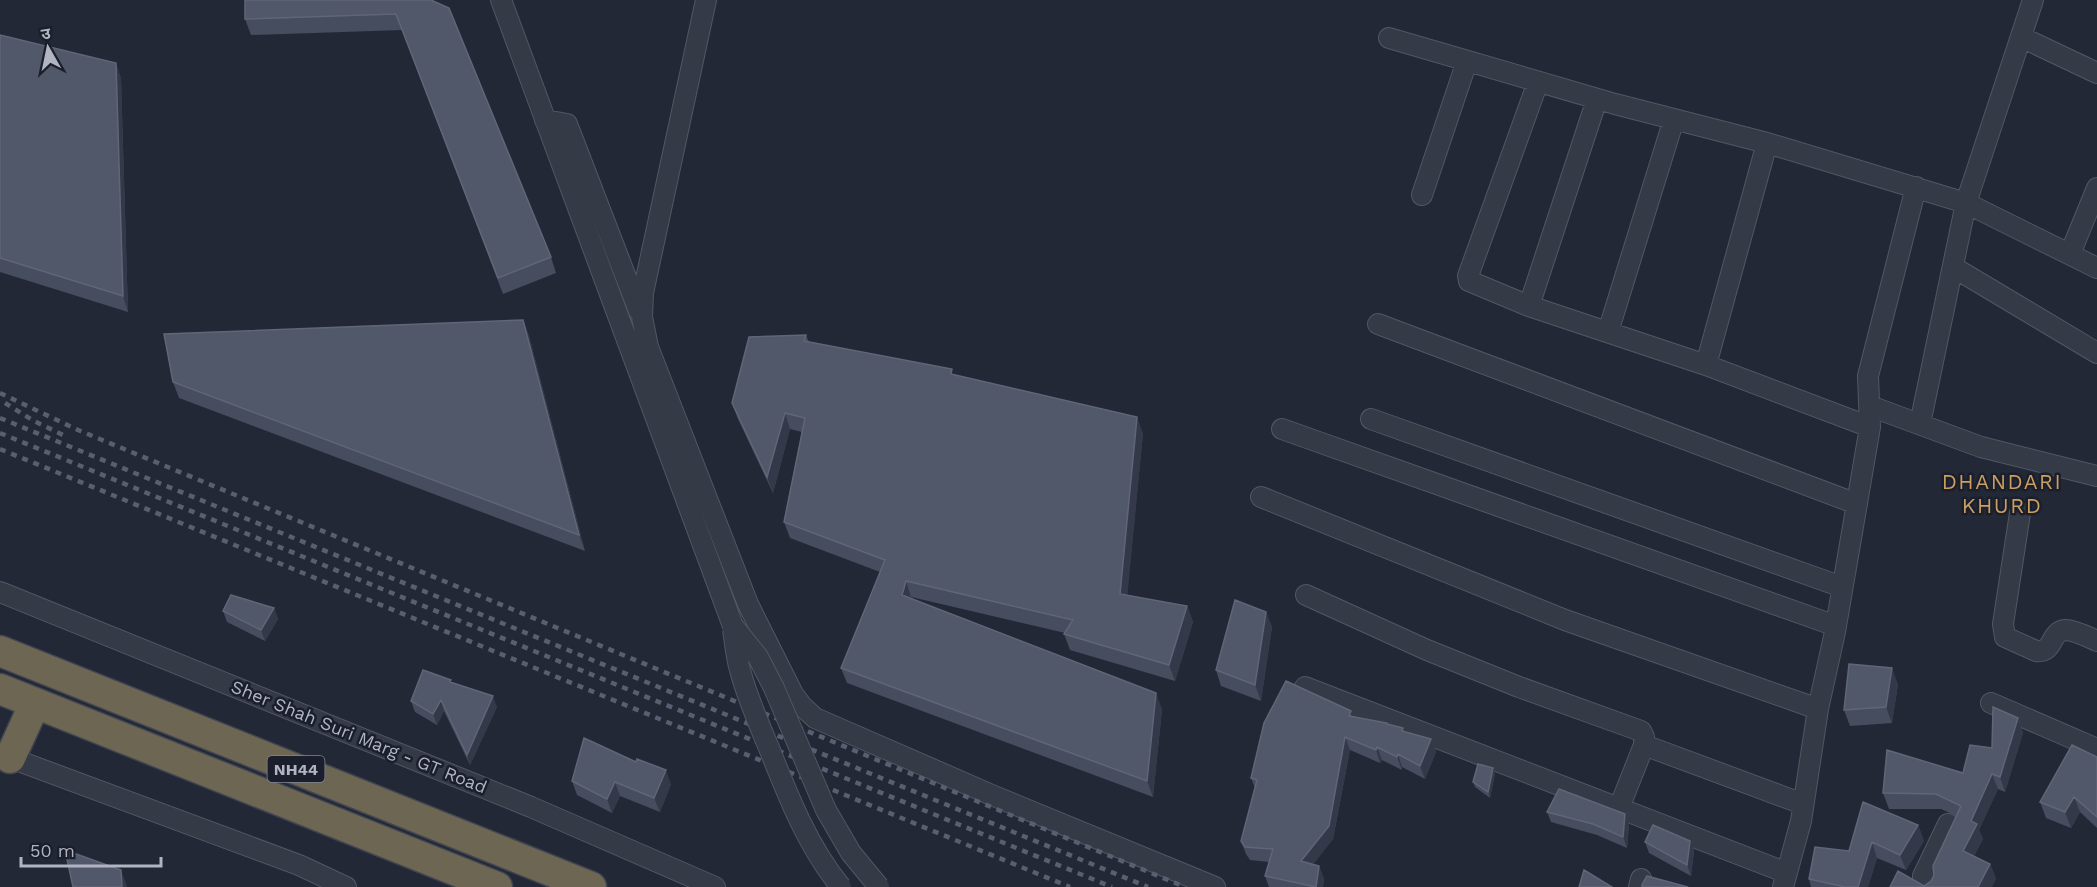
<svg xmlns="http://www.w3.org/2000/svg" width="2097" height="887" viewBox="0 0 2097 887" font-family="'Work Sans','Noto Sans Devanagari',sans-serif">
  <style>
    .lines { fill: none; stroke-linecap: round; stroke-linejoin: round }
    .minor-casing { stroke: #535764; stroke-width: 22 }
    .highway-casing { stroke: #404451; stroke-width: 33 }
    .minor { stroke: #353a47; stroke-width: 20 }
    .highway { stroke: #6c6653; stroke-width: 30 }
    .rail { stroke: #595f70; stroke-width: 4.5; stroke-dasharray: 6 6; stroke-linecap: butt }
    .minor-bridge-casing { stroke: #535764; stroke-width: 22; stroke-linecap: butt }
    .minor-bridge { stroke: #353a47; stroke-width: 20 }
    .wall { fill: #464d5e }
    .shaded-wall { fill: #333949 }
    .building { fill: #515869; stroke: #606677; stroke-width: 1.5 }
    .labels { text-anchor: middle; stroke-width: 5; stroke-linejoin: round; paint-order: stroke }
    .shield { fill: #1b1f2b; stroke: #838795; stroke-width: 1.5 }
    .shield-label { font-size: 16px; font-weight: bold; fill: #b0b4c3 }
    .street-label { font-size: 18px; fill: #b0b4c3; stroke: #1b1f2b }
    .quarter-label { font-size: 21px; letter-spacing: 1.5px; fill: #cb9f62; stroke: #1b1f2b }
  </style>
  <rect width="100%" height="100%" fill="#222836"/>
  <g class="lines">
    <!-- minor casing -->
    <g class="minor-casing">
      <path id="minor" d="M501,0L733,626
        M706,0L643,293L642,317L648,347L748,604L793,694L802,706L815,718L994,796L1215,887
        M2033,0L1966,203L2097,268
        M2021,37L2097,73
        M1389,38L1615,104L1767,143L1966,203L1920,424
        M1538,82L1468,276L1469,281L1529,306L1706,365L1870,427
        M545,120L567,124L639,311
        M1422,195L1467,61
        M2070,254L2097,188
        M1953,267L2097,353
        M1529,306L1597,99
        M1378,324L1857,504
        M1608,332L1674,119
        M1706,365L1767,143
        M1870,406L1981,447L2097,476
        M1371,419L1842,587
        M1282,429L1836,626
        M1261,497L1565,620L1818,709
        M2020,513L2003,624L2005,637L2036,651C2055,653 2049,632 2065,630C2075,630 2088,637 2097,641
        M0,592L531,807L715,887
        M1306,595L1427,650L1519,687L1641,731L1644,737V745L1619,808
        M1305,687L1787,873
        M1991,703L2097,749
        M1644,745L1803,804
        M0,754L299,865L346,887
        M1639,887L1641,879
        M1783,887L1801,821L1818,709L1835,632L1870,427L1868,376L1916,187
        M1928,887L1923,881V876L1948,824"/>
    </g>
    <!-- highway casing -->
    <g class="highway-casing">
      <path id="highway" d="M0,651L591,887
        M0,689L497,887
        M10,758L35,703"/>
    </g>
    <!-- minor -->
    <use href="#minor" class="minor"/>
    <!-- highway -->
    <use href="#highway" class="highway"/>
    <!-- rail -->
    <path class="rail" d="M0,393L78,430L1185,887
      M5,403L34,421L63,435
      M0,418L1148,887
      M0,433L1112,887
      M0,449L1070,887"/>
    <!-- minor-bridge casing -->
    <g class="minor-bridge-casing">
      <path id="minor-bridge" d="M733,626L758,657L774,688L826,810L851,853L879,887
        M733,629C735,642 736,657 740,670C747,697 758,722 769,748C788,796 808,847 841,887"/>
    </g>
    <!-- minor-bridge -->
    <use href="#minor-bridge" class="minor-bridge"/>
  </g>
  <!-- wall -->
  <path class="wall" d="M431,0L551,257L556,273L503,294L402,30L251,35L245,19Z
    M0,35L116,63L121,79L128,312L0,272Z
    M523,320L529,336L585,551L179,398L173,382Z
    M806,335L809,342L954,375L1143,433L1127,595L1187,606L1193,622L1175,681L1070,650L1064,634L1065,633L911,597V598L1162,709L1153,797L847,683L841,668L880,572L790,538L784,522L802,432L790,429L773,493L738,419L732,403Z
    M274,608L278,619L265,641L227,622L223,611Z
    M1266,612L1272,627L1261,701L1221,686L1216,670Z
    M452,682L497,707L470,765L444,711L437,725L415,712L411,701Z
    M1898,684L1892,723L1850,726L1844,710Z
    M1353,717L1387,723L1388,725L1405,732L1431,739L1436,752L1425,779L1402,767V770L1382,760L1380,763L1350,750L1333,839L1313,864L1319,866L1324,879L1323,887H1269L1265,876L1269,862L1250,860L1246,854L1241,841L1255,788L1251,778Z
    M2018,718L2023,733L2005,792L1998,789L1979,830L1983,839L1974,856L1990,864L1996,879L1924,886L1931,881L1934,875L1956,816L1941,809H1889L1883,793L1963,773L1992,748Z
    M2097,757V828L2080,812L2071,828L2046,818L2040,802Z
    M1495,773L1490,798L1475,787L1473,782Z
    M572,781L671,784L660,812L620,796L612,813L577,795Z
    M1863,802L1918,825L1924,841L1906,870L1877,858L1868,887H1811L1809,879L1849,851Z
    M1547,812L1629,825L1627,848L1597,835L1551,822Z
    M1690,841L1694,851L1691,876L1649,853L1645,842Z"/>
  <!-- shaded-wall -->
  <path class="shaded-wall" d="M116,63L121,79L128,312L123,296Z
    M523,320L529,336L585,551L579,535Z
    M785,413L790,429L773,493L767,477Z
    M1137,417L1143,433L1126,610L1120,594Z
    M906,581L911,597L907,611L902,595Z
    M1187,606L1193,622L1175,681L1169,665Z
    M274,608L278,619L265,641L261,630Z
    M1266,612L1272,627L1261,701L1255,685Z
    M1892,668L1898,684L1892,723L1886,707Z
    M1156,693L1162,709L1153,797L1147,781Z
    M493,696L497,707L470,765L467,755Z
    M441,700L444,711L437,725L433,714Z
    M2018,718L2023,733L2005,792L2000,777Z
    M1345,737L1350,750L1333,839L1306,874L1301,861Z
    M1431,739L1436,752L1425,779L1420,766Z
    M1377,747L1382,760L1380,763L1376,750Z
    M1398,754L1402,767V770L1397,757Z
    M1493,768L1495,773L1490,798L1488,792Z
    M666,770L671,784L660,812L654,798Z
    M1992,774L1998,789L1979,830L1983,839L1968,867L1963,851L1971,821Z
    M615,782L620,796L612,813L607,799Z
    M2074,797L2080,812L2071,828L2065,812Z
    M1625,814L1629,825L1627,848L1623,837Z
    M1918,825L1924,841L1906,870L1900,855Z
    M1690,841L1694,851L1691,876L1687,865Z
    M1872,842L1877,858L1868,887H1858Z
    M1990,864L1996,879L1992,887H1978Z
    M1319,866L1324,879L1323,887H1316Z
    M121,870L127,886V887H122Z"/>
  <!-- building -->
  <path class="building" d="M245,0H431L449,8L551,257L498,278L396,14L245,19Z
    M0,35L116,63L123,296L0,258Z
    M523,320L579,535L173,382L164,334Z
    M806,335L804,341L952,369L951,374L1137,417L1120,594L1187,606L1169,665L1064,634L1073,620L906,581L902,595L1156,693L1147,781L841,668L885,560L784,522L805,418L785,413L767,477L732,403L749,337Z
    M231,595L274,608L261,630L223,611Z
    M1235,600L1266,612L1255,685L1216,670Z
    M1849,664L1892,668L1886,707L1844,710Z
    M423,670L451,680L450,682L493,696L467,755L441,700L433,714L411,701Z
    M1286,681L1351,711L1349,716L1387,723V724L1403,728L1402,731L1431,739L1420,766L1398,754L1397,757L1377,747L1376,750L1345,737L1329,826L1301,861L1319,866L1316,887L1265,876L1273,849L1245,847L1241,841L1257,780L1251,778L1264,723Z
    M1993,707L2018,718L2000,777L1992,774L1971,821L1977,824L1963,851L1990,864L1978,887H1890L1898,871L1924,886L1931,881L1934,875L1933,866L1961,806L1936,794L1883,793L1887,750L1963,773L1970,745L1992,748Z
    M584,738L636,762L637,759L666,770L654,798L615,782L607,799L572,781Z
    M2072,745L2097,757V817L2074,797L2065,812L2040,802Z
    M1478,764L1493,768L1488,792L1473,782Z
    M1559,789L1625,814L1623,837L1593,824L1547,812Z
    M1863,802L1918,825L1900,855L1872,842L1858,887H1845L1809,879L1815,847L1849,851Z
    M1653,825L1690,841L1687,865L1645,842Z
    M65,850L121,870L122,887H73Z
    M1584,870L1612,887H1579Z
    M1647,876L1684,886L1688,887H1642V885Z"/>
  <g class="labels">
    <!-- shield labels -->
    <rect class="shield" x="267.5" y="756" width="57" height="26" rx="4.5"/>
    <g class="shield-label">
      <text x="296" y="775">NH44</text>
    </g>
    <!-- street labels -->
    <g class="street-label">
      <text transform="translate(359 737) rotate(22)" y="6">Sher Shah Suri Marg - GT Road</text>
    </g>
    <!-- quarter labels -->
    <g class="quarter-label">
      <text x="2002" y="489">DHANDARI<tspan x="2002" dy="24">KHURD</tspan></text>
    </g>
  </g>
  <!-- north arrow -->
  <g transform="translate(48 48) rotate(351)" stroke="#1b1f2b" stroke-width="4.5" paint-order="stroke">
  <path d="M0-4.5L10 22L0 15L-10 22Z" fill="#b0b4c3"/>
  <text y="-9" font-size="16" font-weight="bold" text-anchor="middle" fill="#b0b4c3">उ</text>
  </g>
  <!-- scale -->
  <path d="M21 857v9h140v-9" fill="none" stroke="#b0b4c3" stroke-width="3"/>
  <text x="30" y="857" font-size="18" fill="#b0b4c3" stroke="#1b1f2b" stroke-width="4.5" paint-order="stroke">50 m</text>
</svg>
